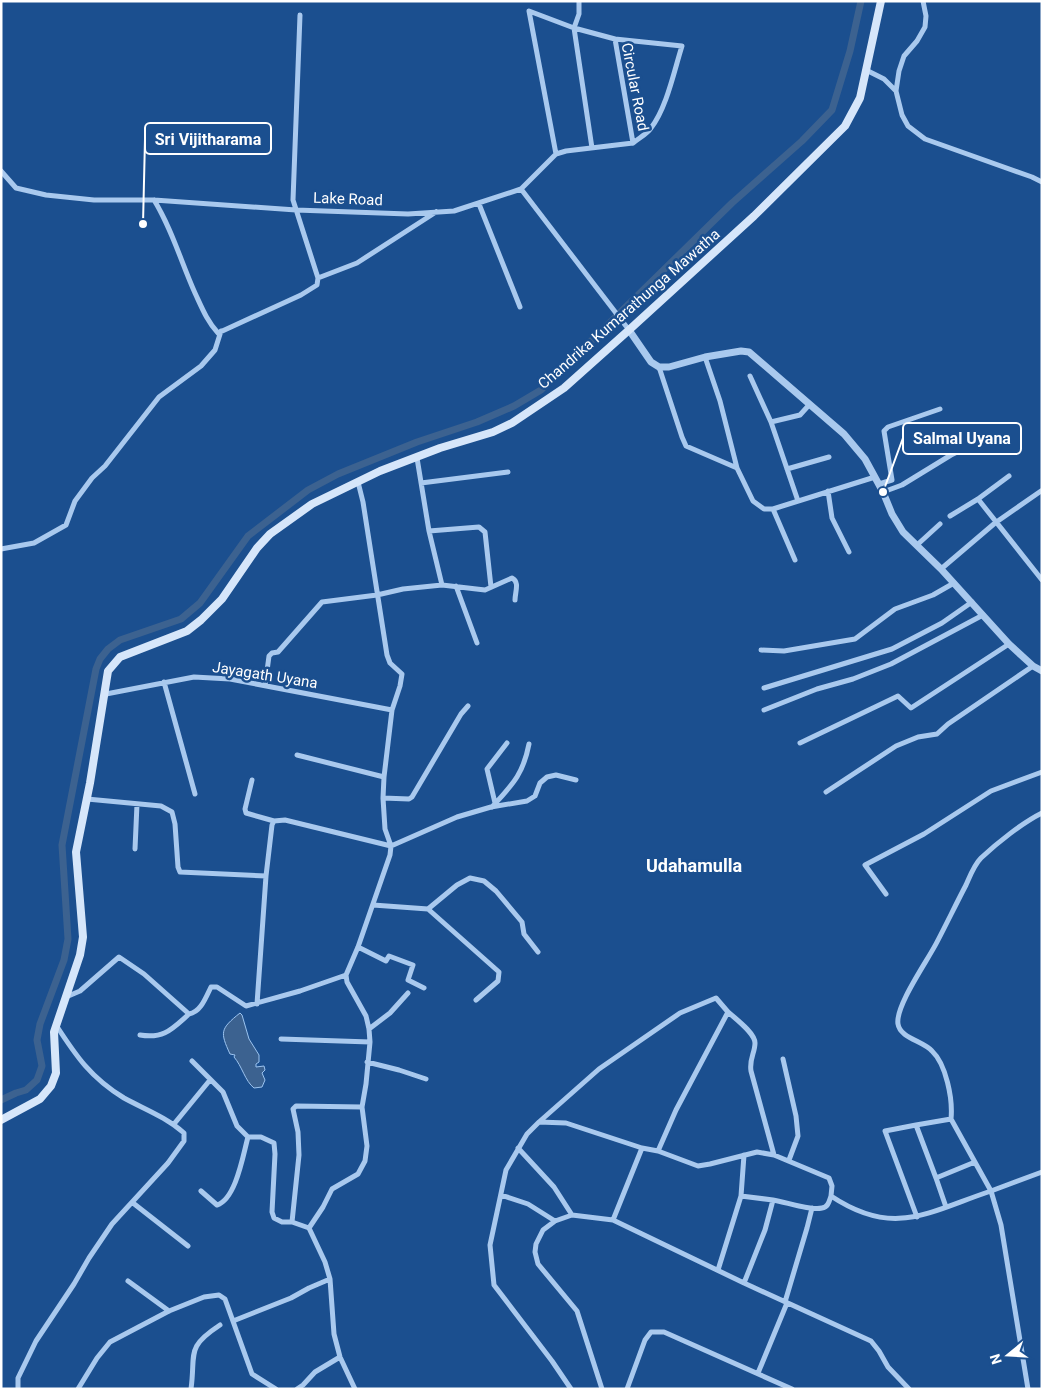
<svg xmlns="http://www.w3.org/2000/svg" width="1043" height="1390" viewBox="0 0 1043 1390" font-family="Roboto,sans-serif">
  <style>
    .water { fill: #3c6290; stroke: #9cc4f0 }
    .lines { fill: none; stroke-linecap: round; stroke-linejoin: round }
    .canal { stroke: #3c6290; stroke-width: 7 }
    .minor { stroke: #a9c9ee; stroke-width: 5 }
    .tertiary { stroke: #a9c9ee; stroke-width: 7 }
    .secondary { stroke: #d6e6fa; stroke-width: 8 }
    .labels { text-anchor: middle; stroke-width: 5; stroke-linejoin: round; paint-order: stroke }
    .street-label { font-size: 15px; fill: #fff; stroke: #1b4f8f }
    .quarter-label { font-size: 18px; font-weight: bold; fill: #fff; stroke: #1b4f8f }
    .leader { fill: none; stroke: #fff; stroke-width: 2 }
    .callout-dot { fill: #fff; stroke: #1b4f8f; stroke-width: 2 }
    .callout { fill: #1b4f8f; stroke: #fff; stroke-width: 2 }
    .callout-label { font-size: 16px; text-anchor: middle; font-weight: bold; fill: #fff }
  </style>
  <rect width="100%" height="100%" fill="#1b4f8f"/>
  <!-- water -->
  <path class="water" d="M240,1013L242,1015L249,1039L259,1055V1062L256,1064V1067L264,1066L265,1070L262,1073L265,1080L262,1087L254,1088C245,1081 242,1066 234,1057L235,1055L230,1054C220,1032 220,1029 240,1013Z"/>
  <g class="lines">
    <!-- canal -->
    <path class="canal" d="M1,1100L16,1093L26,1090L37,1080L42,1066L37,1040L40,1024L64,960L68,939L62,845L96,669L100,659L108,649L120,640L181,619L200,603L248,536L308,490L338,474L417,442L477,422L514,406L541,390L732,203L802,141L832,110L850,51L861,1"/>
    <!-- minor -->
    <path class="minor" d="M923,1L926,16L925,27L917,41L904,56L899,71L896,91L902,115L908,126L925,139L1032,177L1042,182
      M300,15L293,200L318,278L357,263L436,212
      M615,39L682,46C674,71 667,107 651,128C647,134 639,138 633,143
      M866,70L884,79L896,91
      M556,154L529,11L574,28L592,148
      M1,171L16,188L46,195L94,200H154L296,210L408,214L454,211L521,189L556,154L566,151L633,143L615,39L574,28L579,14V1
      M521,189L629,330
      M154,200C172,229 181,262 195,293C202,308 207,321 218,333L301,295L317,285L318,278
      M479,204L520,307
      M705,357L720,401L737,468
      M659,367L682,437L686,446L737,468L753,501L764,509H773L875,477
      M750,376L771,422L798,501
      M771,422L800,415L809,405
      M787,469L829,457
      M1009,476L978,499L1042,580
      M421,483L508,472
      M879,484L892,480L884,431L888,427L940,409
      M828,491L832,518L849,552
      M883,492L902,485L951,455L984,439
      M773,509L795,560
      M950,516L978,499
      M429,531L479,527L485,532L491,587
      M917,545L940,524
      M1,549L34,543L66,525L75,501L92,478L105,466L159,397L201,366L215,350L221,331
      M941,569L995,523L1041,491
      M442,585L485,590L512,578C520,582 515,592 515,600
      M456,586L477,643
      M761,650L784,651L855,639L895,609L933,595L954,583
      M164,682L195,794
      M265,686L269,656L272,653L278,652L322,602L377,595L403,589L442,585L429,531L417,458
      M764,688L892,649L942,623L972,602
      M106,694L194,677L230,679L392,710
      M764,710L817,689L853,679L891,664L983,615
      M800,743L898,696L911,708L1009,644
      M297,755L384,777
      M252,780L245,809L246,813L274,821
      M826,792L896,746L918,737L937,734L948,724L1033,666
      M383,798L409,799L412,797L461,714L468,706
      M87,799L161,806L172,812L175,824L178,867L180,872L266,876
      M495,803L487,769L507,743
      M492,807C512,785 523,775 529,744
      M135,849L137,804
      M886,894L865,865L924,834L991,791L1042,772
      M373,905L428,909L499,972L498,981L476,1000
      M428,909L457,885L470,878L484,881L496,891L522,922L524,934L538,952
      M358,947L386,961L389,956L413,965L408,980L424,988
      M66,997L80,991L119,957L144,974L189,1014C201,1012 206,997 211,987H217L246,1006L300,991L346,975
      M257,1004L266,876L272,825L274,821L285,820L391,846L457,817L491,807L527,801L535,796L540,783L547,777L556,775L576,780
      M728,1012C736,1019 755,1033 755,1043C755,1053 749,1059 751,1071L774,1155
      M369,1029L390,1013L408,993
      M140,1035C164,1039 172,1029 189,1014
      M281,1039L370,1042
      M783,1059L796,1116L798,1136L789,1160
      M192,1061L223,1092L237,1126L248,1137H261L274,1143L275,1154L272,1212L274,1218L282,1222H292L299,1155L298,1132L293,1109L296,1106L362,1107
      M367,1062L399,1070L426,1079
      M951,1119C953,1099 946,1064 932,1051C923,1041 900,1038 898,1024C895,1006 928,960 937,942C947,923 956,904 966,885C970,876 974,865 981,858C997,843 1022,823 1042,813
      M539,1122L599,1069L680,1013L716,998L728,1012L676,1110L658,1151L698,1166L710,1164L757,1152L774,1155L829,1178L832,1186L831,1196C894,1238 928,1212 991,1191L951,1119L916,1125L936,1178L975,1162
      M174,1124L210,1080
      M916,1125L885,1131L917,1217
      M518,1148L554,1187L572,1215
      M642,1148L658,1151
      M936,1178L946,1207
      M201,1191L217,1205C236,1199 243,1155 248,1137
      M501,1195L528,1204L555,1221
      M741,1196L773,1200
      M831,1196C829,1202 828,1207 822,1208C810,1211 786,1202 773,1200L765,1230L744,1283L871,1341L879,1351L888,1367L909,1389
      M133,1203L188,1246
      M292,1222L309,1228
      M718,1270L741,1196L744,1155
      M128,1281L169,1311
      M785,1302L807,1228L812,1208
      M233,1321L291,1298L309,1288L330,1279
      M758,1373L787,1303
      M18,1389V1378L36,1341L74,1284L89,1258L112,1224L168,1163L184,1141V1133C166,1117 144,1109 124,1098C91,1078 76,1056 56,1025
      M78,1389L97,1358L110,1342L169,1311L204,1297L219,1295L225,1299L252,1374L276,1389
      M191,1389C196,1353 185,1348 220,1325
      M297,1389L303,1385L315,1372L340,1357
      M355,1389L340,1357L334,1334L330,1279L325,1262L309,1228L323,1207L332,1189L358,1174L365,1161L367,1146L362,1107L366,1084L370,1042L369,1029L366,1016L347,982L346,975L358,947L390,855L391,846L385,829L383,798L384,777L392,710L400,686L402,674L390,663L387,655L363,502L358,482
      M571,1389L552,1361L494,1285L490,1245L506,1170L527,1134L539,1122L566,1123L642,1148L613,1220
      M602,1389L577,1311L538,1264L535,1252L536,1244L543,1230L555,1221L572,1215L613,1220L744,1283
      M627,1389L645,1340L651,1332H664L792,1389
      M1028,1389L1001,1225L991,1191L1042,1172"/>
    <!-- tertiary -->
    <path class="tertiary" d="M629,330L651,362L659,367H669L705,357L741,351L749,352L844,434L865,459L883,492L892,514L903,532L941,569L1009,644L1033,666L1042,671"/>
    <!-- secondary -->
    <path class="secondary" d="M1,1120L40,1099L51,1086L56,1073L54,1032L80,955L83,937L76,852L90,783L108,671L120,657L187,631L201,620L222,599L257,548L270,534L312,504L380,471L440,448L493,432L512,423L564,388L629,330L754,216L845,126L860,98L881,1"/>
  </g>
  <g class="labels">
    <!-- street labels -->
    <g class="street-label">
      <text transform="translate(635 87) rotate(79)" y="5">Circular Road</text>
      <text transform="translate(348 199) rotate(2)" y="5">Lake Road</text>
      <text transform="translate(629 309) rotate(-41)" y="5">Chandrika Kumarathunga Mawatha</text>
      <text transform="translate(265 675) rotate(9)" y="5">Jayagath Uyana</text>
    </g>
    <!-- quarter labels -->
    <g class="quarter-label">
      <text x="694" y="872">Udahamulla</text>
    </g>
  </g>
  <!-- callouts -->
  <path class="leader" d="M143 224L145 139M883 492L903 438"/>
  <g class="callout-dot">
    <circle cx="143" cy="224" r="5"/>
    <circle cx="883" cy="492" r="5"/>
  </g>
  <g class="callout">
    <rect x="145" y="123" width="126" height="31" rx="5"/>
    <rect x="903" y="423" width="118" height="31" rx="5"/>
  </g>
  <g class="callout-label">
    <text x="208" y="145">Sri Vijitharama</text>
    <text x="962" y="444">Salmal Uyana</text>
  </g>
  <!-- border -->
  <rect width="1043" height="1390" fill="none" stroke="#ffffff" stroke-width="5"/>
  <!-- north arrow -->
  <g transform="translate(1008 1355) rotate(252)" stroke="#1b4f8f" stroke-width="4" paint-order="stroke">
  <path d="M0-4L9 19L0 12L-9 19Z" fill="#ffffff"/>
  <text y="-8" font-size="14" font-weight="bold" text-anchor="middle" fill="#ffffff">N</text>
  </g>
</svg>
